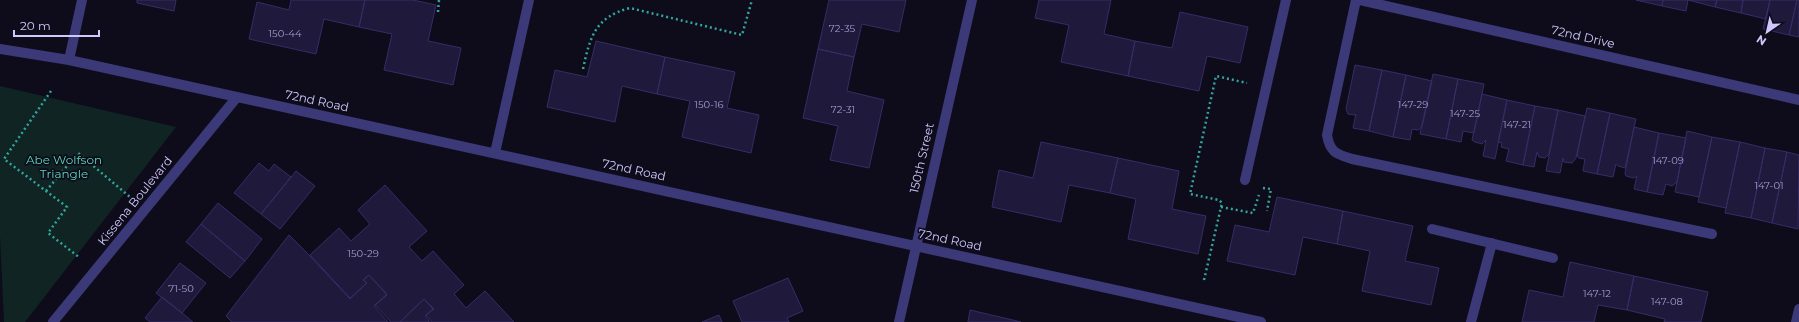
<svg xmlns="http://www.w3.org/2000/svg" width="1799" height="322" viewBox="0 0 1799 322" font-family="Montserrat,sans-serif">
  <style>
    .park { fill: #0f2423 }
    .building { fill: #1f193b; stroke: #372c66 }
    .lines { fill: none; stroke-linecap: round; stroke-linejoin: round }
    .path { stroke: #32a69e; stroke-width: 2.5; stroke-dasharray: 2 3; stroke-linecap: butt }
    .service { stroke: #3b3978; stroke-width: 10 }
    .minor { stroke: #3b3978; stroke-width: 10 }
    .labels { text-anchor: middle; stroke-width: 3.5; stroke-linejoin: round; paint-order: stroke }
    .number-label { font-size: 10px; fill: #a29ccc }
    .street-label { font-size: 12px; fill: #cec8fc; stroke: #0e0c1b }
    .park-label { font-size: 12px; fill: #5ad7b6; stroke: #0e0c1b }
  </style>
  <rect width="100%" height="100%" fill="#0e0c1b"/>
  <!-- park -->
  <path class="park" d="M0,86L176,127L25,322H4L0,236Z"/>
  <!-- building -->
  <path class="building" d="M137,0H176L174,11L137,3Z
    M291,0H365L359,27L324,19L316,54L249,39L257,2L289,10Z
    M365,0H413L436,5L428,41L461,48L453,85L384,70L392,34L359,27Z
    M829,0H906L899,32L862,24L854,57L818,49Z
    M1039,0H1111L1104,34L1135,41L1128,76L1061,62L1069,25L1035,18Z
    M1636,0H1663L1662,6Z
    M1663,0H1688L1686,11L1662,6Z
    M1688,0H1717L1715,7Z
    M1717,0H1743L1741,13L1715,7Z
    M1743,0H1770L1766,19L1741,13Z
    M1770,0H1797L1789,35L1763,29Z
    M1797,0H1799V37L1789,35Z
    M1180,12L1248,27L1240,63L1207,56L1199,91L1128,76L1135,41L1172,48Z
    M596,41L665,57L657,94L622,86L615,122L547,107L555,70L587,77Z
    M818,49L854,57L847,91L884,100L869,168L830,160L838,126L803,118Z
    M665,57L735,72L727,108L759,115L751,153L682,137L690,101L657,94Z
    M1355,65L1382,70L1369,131L1353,128L1356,114L1355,115L1348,114L1346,109Z
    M1382,70L1406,75L1393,137L1369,131Z
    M1433,74L1458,79L1446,139L1420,134Z
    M1406,75L1432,81L1422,127L1418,130L1412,129L1410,140L1393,137Z
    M1458,79L1484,84L1474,133L1463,131L1461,142L1446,139Z
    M1482,94L1507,100L1495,159L1483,156L1486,140L1482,144L1475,142L1472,140Z
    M1507,100L1535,106L1523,165L1506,161L1509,149L1501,147L1502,143L1498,142Z
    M1535,106L1558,110L1549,154L1545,158L1539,157L1537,152L1534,167L1523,165Z
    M1587,108L1610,113L1597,174L1583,171L1585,159L1579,158L1577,155Z
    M1558,110L1585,116L1576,158L1572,163L1564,162L1563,158L1560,173L1546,171Z
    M1610,113L1636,119L1625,168L1618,166L1616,164L1613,177L1597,174Z
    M1634,127L1659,133L1647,192L1634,189L1637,176L1634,178L1626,176L1625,173Z
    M1687,131L1712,137L1699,197L1675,192Z
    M1659,133L1686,138L1677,182L1672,186L1666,184L1663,195L1647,192Z
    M1712,137L1740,142L1726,208L1698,202Z
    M1041,142L1118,158L1110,193L1069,185L1061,222L992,207L999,170L1033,178Z
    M1740,142L1765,148L1751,218L1725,213Z
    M1765,148L1787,152L1772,223L1751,218Z
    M1787,152L1799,155L1798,229L1772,223Z
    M1118,158L1179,171L1172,209L1206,216L1198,254L1128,239L1136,199L1110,193Z
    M259,163L269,171L274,164L291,177L261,214L234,193Z
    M296,171L315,186L280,229L261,214Z
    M385,185L427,231L409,247L422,261L433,251L464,285L454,294L466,308L485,291L514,322H432L426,315L434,309L424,299L400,322H391L375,305L387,294L369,275L363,280L367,283L350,298L310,255L339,228L351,241L370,224L358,210Z
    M1277,197L1343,211L1337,244L1303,237L1295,275L1227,261L1235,225L1269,232Z
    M218,203L262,239L245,261L201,224Z
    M1343,211L1413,226L1405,261L1439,268L1431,305L1362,291L1370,251L1337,244Z
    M201,224L245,261L230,278L186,242Z
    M289,235L309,255L350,299L367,283L363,280L369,275L387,295L374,306L388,322H232L226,316Z
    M1570,262L1634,276L1627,310L1598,305L1594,322H1522L1529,290L1563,297Z
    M180,263L206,283L182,313L156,293Z
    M1634,276L1708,292L1701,322H1664L1665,319L1627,310Z
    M788,278L803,311L787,318L789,322H742L733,301Z
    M162,297L182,313L193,322H150L145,318Z
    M424,299L433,309L425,316L430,322H400Z
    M970,310L1021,322H968Z
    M719,315L722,322H702Z"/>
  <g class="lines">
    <!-- path -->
    <path class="path" d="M438,12L439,0
      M583,69C590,37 595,17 630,8L742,35L752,0
      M51,91L4,159L67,207L48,233L80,258
      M1263,188L1271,189L1267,211
      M46,191L78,153L130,197
      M1221,207L1253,213L1259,195
      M1204,280L1222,203L1219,200L1190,194L1216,76L1247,83"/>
    <!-- service -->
    <path class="service" d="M1356,0L1327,135C1330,153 1337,154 1352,159L1712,234
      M495,153L529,0
      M1245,180L1286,0
      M1432,229L1553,258
      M1471,322L1492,243"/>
    <!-- minor -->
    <path class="minor" d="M1360,0L1799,100
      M0,49L69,60L1261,322
      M69,60L82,0
      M53,322L237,97
      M899,322L972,0
      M1796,322L1799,309"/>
  </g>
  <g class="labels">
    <!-- number labels -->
    <g class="number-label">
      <text x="842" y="32">72-35</text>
      <text x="285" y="37">150-44</text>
      <text x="709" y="108">150-16</text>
      <text x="1413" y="108">147-29</text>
      <text x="843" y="113">72-31</text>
      <text x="1465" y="117">147-25</text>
      <text x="1517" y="128">147-21</text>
      <text x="1668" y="164">147-09</text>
      <text x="1769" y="189">147-01</text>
      <text x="363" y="257">150-29</text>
      <text x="181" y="292">71-50</text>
      <text x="1597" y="297">147-12</text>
      <text x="1667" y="305">147-08</text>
    </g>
    <!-- street labels -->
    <g class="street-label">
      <text transform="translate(1583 37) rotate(13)" y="4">72nd Drive</text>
      <text transform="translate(317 101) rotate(12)" y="4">72nd Road</text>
      <text transform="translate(922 158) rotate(-77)" y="4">150th Street</text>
      <text transform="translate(634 170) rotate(12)" y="4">72nd Road</text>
      <text transform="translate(135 201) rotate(-51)" y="4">Kissena Boulevard</text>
      <text transform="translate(950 240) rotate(12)" y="4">72nd Road</text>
    </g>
    <!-- park labels -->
    <g class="park-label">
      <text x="64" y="164">Abe Wolfson<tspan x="64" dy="14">Triangle</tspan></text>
    </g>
  </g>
  <!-- north arrow -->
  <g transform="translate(1767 32) rotate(214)" stroke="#0e0c1b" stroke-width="3" paint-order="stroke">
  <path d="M0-3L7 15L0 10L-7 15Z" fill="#cec8fc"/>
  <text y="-6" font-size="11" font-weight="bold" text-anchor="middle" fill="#cec8fc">N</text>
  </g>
  <!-- scale -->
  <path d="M14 30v6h85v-6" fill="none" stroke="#cec8fc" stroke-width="2"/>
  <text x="20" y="30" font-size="12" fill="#cec8fc" stroke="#0e0c1b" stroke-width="3" paint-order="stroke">20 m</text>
</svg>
